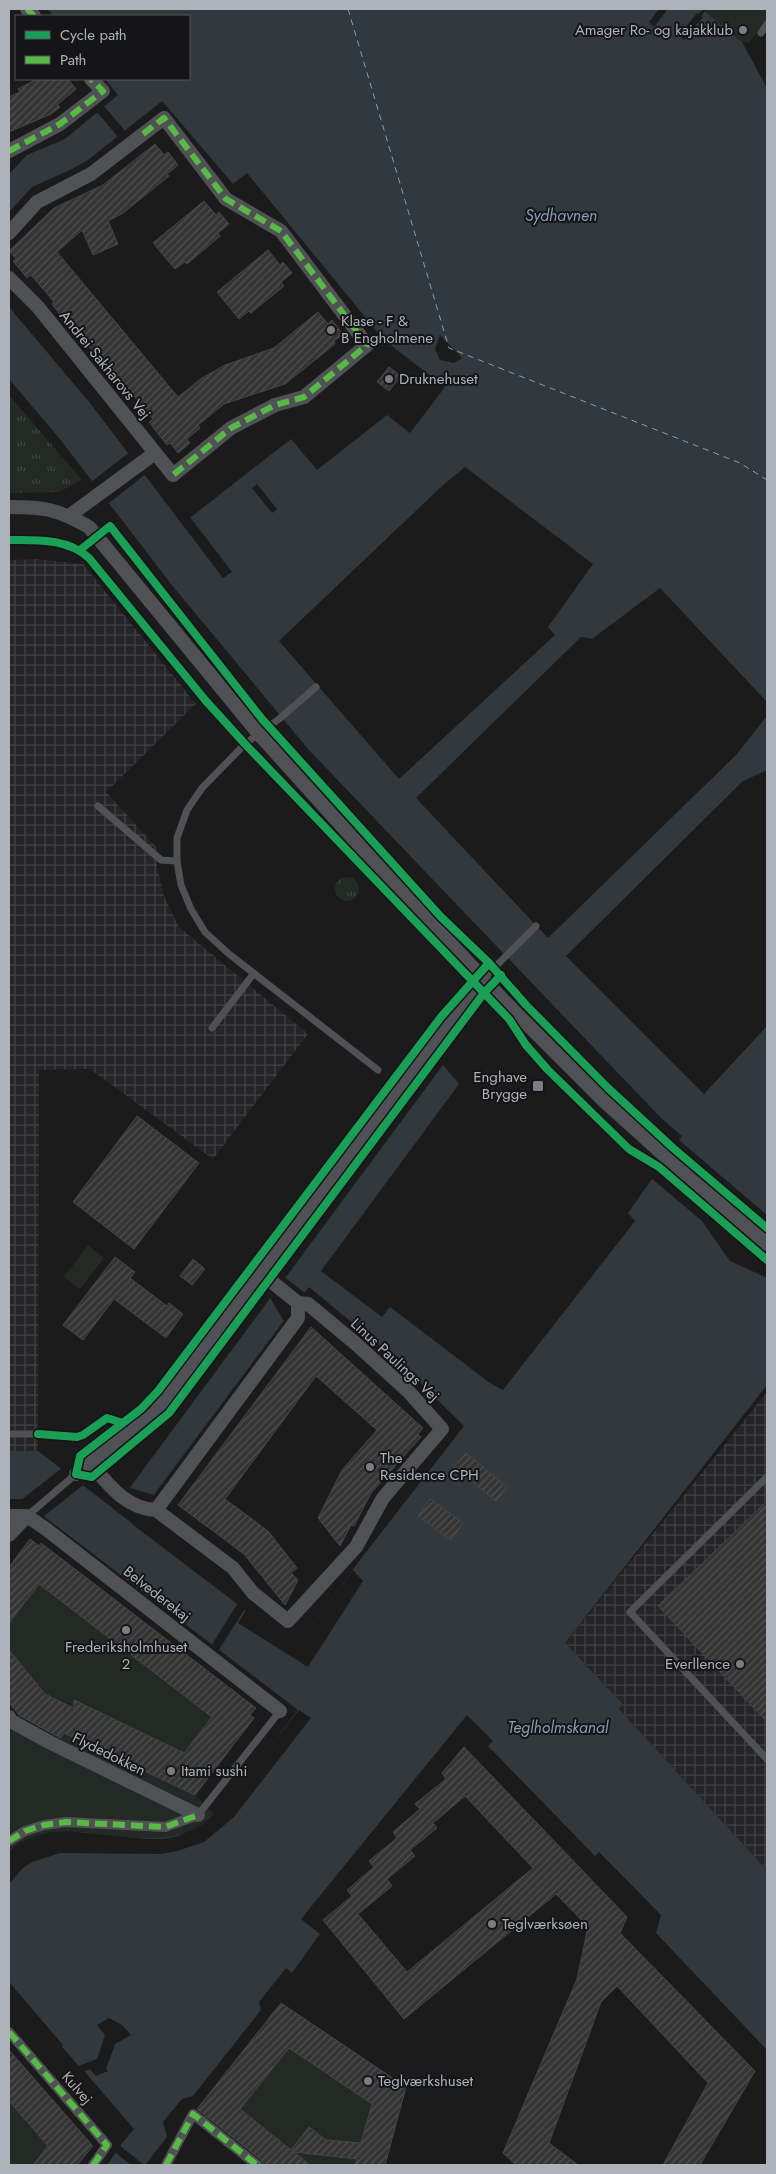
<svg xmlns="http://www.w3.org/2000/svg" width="776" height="2174" viewBox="0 0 776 2174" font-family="Jost,sans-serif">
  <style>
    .industrial { fill: url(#industrial-grid) }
    .grass { fill: url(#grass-tufts) }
    .green { fill: #232a25 }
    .water { fill: #31383e; fill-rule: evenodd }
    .pier { fill: #1b1b1b }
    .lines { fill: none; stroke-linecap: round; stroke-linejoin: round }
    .ferry { stroke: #889eb3; stroke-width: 1; stroke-dasharray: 6 5; stroke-linecap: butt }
    .building { fill: url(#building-hatch); stroke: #444547; fill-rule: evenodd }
    .service { stroke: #505154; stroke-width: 7 }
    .pedestrian { stroke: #505154; stroke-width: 10 }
    .minor { stroke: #505154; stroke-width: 14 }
    .quiet { stroke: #58b947; stroke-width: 6; stroke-dasharray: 12 6; stroke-linecap: butt }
    .cycleway-casing { stroke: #151517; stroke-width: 11 }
    .cycleway { stroke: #1a9f57; stroke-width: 8 }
    .poi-dot { fill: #7b7d83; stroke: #151517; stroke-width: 2 }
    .labels { text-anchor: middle; stroke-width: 4; stroke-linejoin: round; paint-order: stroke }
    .poi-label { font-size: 15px; fill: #aeb2bb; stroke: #151517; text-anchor: start }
    .street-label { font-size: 15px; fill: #aeb2bb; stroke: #151517 }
    .water-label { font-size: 16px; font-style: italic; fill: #889eb3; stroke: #151517 }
  </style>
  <defs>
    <pattern id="industrial-grid" width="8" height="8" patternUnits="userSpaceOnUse" patternTransform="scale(1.25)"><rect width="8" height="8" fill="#252527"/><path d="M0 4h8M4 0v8" fill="none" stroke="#424244"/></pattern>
    <pattern id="grass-tufts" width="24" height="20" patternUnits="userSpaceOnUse" patternTransform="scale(1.25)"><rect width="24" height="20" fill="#232a25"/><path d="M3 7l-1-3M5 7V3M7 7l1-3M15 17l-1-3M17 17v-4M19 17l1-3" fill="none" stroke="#404643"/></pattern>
    <pattern id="building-hatch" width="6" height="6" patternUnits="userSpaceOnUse" patternTransform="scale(1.25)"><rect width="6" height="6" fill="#343435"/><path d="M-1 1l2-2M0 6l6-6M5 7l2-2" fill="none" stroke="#4f4f50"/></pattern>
  </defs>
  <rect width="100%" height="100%" fill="#1b1b1b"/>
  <!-- industrial -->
  <path class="industrial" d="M37,559L83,564L196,704L106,792L157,848V866L164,896L179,927L308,1034L213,1159L90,1069L39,1070L38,1451H9V560Z
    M767,1392V1870L619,1709L623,1704L565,1643Z"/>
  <!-- grass -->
  <path class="grass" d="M9,395L82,480L59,492L9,493Z
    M335 889a12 12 0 1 1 24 0a12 12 0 1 1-24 0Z"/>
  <!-- green -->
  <path class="green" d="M702,9H767V19L749,43L742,42Z
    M88,1245L104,1258L80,1289L64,1277Z
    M39,1584L212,1717L184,1753L45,1694L9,1650V1623Z
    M9,1718L26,1722L61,1739L64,1733L195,1795L215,1815C200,1826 183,1837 164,1839C111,1845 54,1812 9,1852Z
    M289,2048L372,2104L355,2165H310L240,2109Z
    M9,2101L48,2146L33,2165H9Z"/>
  <!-- water -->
  <path class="water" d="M47,9H702L742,42L767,88V702L660,588L592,639L581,637L416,798L548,938L736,755L767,716V770L743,781L566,956L704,1094L767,1026V1385L565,1643L623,1704L619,1709L767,1870V2050L656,1933L661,1915L599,1852L595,1856L488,1746L493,1741L467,1715L301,1919L320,1934L292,1973L286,1968L259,2002L261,2010L193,2096L182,2099L163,2122L167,2137L145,2165H107L123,2142L9,2007V1852C65,1802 141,1864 203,1824C223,1812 235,1792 249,1774C266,1753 282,1731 298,1710L21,1499H9V1451H38L114,1509L443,1065L459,1084L321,1271L382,1317L390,1307L490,1383L503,1390L635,1221L628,1213L682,1136L661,1118L308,749L171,584L59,438L9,379V307L90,403L182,524L291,439L317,470L387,415L410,433L445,387L384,340L247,173L233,184L162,101L88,160L72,169L32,187L9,212V174L27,155L65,139L118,95L105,79H189V16H54ZM465,467L593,564L548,627L555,635L399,779L279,641L442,486ZM309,1287L395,1358L464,1426L360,1560L295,1648L132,1524Z"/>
  <!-- pier -->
  <path class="pier" d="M659,9H668L654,27L649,22Z
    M703,9L705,11L701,16L703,17L684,40L679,36L697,13L699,14Z
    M103,105L126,132L119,138L96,111Z
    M440,335L462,358L454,363L440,360L435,349Z
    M130,452L147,473L108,504L91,482Z
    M257,484L277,509L272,513L252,488Z
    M190,517L232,572L223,578L182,524Z
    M679,1140L767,1215V1278L730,1261L702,1221L651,1178Z
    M283,1276L305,1293L284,1321L269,1296Z
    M62,1468L83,1485L43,1517L21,1500Z
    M127,1487L154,1495L133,1524L112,1508Z
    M353,1570L363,1581L308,1667L238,1623L246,1610L295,1648Z
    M238,1603L245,1609L218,1651L211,1646Z
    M299,1710L311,1718L234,1817L204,1842L177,1851L161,1854L60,1853L32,1862L22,1869L9,1884V1852L19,1843L36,1836L51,1832L68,1831L147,1839H164L178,1836L202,1825L224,1806Z
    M9,1982L63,2045L62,2047L79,2066L97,2059L105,2035L97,2025L109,2018L122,2025L131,2035L115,2044L106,2069L108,2071L96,2076L90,2069L84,2071L134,2129L123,2142L9,2007Z
    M119,2145L144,2165H131L115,2152Z"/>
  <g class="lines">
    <!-- ferry -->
    <path class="ferry" d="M348,9L449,348L740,463L767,480"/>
  </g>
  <!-- building -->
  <path class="building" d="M37,79H68L76,89L57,105L60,107L51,114L9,132V97L20,92L18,89Z
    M155,144L164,155L168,152L178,165L167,174L169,176L123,213L108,221L118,244L93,255L82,230L57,252L178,397L202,378L225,365L274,348L318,312L328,324L332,320L343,334L334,341L335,344L285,384L224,404L198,425L200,428L187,439L190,443L178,453L170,443L167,445L149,422L153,419L128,389L126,391L115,378L118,375L99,351L95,354L84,340L86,338L66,314L62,317L52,304L54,302L31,275L27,278L13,261L16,259L9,251L54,208L103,185Z
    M204,201L216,215L219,212L229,224L218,233L220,236L187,264L185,262L175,269L153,243Z
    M268,250L280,265L283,262L292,273L281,282L284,286L251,313L249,311L239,319L217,292Z
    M389,367L401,376L389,391L377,382Z
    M137,1116L199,1163L134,1249L73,1202Z
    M115,1257L135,1272L130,1278L167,1306L169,1303L183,1314L166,1338L114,1299L83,1340L63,1325Z
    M193,1259L205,1269L192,1285L180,1276Z
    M311,1327L423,1428L418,1434L421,1437L371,1493L354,1526L351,1525L340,1546L318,1518L342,1470L377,1430L316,1376L225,1499L268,1531L297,1568L291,1573L298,1580L285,1605L244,1554L178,1505Z
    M466,1453L507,1487L496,1501L454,1467Z
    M430,1499L463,1523L451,1540L418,1516Z
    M767,1501V1722L658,1606Z
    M30,1539L39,1546L41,1543L256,1708L250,1715L254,1718L195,1795L64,1733L61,1738L53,1734L20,1716L9,1703V1650L45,1694L74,1708V1700L184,1753L212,1717L39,1584L9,1623V1567Z
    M464,1747L627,1917L620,1933L755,2071L700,2165H663L708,2083L617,1986L601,2002L549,2143L578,2165H516L503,2153L577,1979L588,1927L556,1894L404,2019L323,1920L352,1896L347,1890L374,1867L369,1861L397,1838L393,1832L420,1809L415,1804L446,1779L442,1773ZM465,1796L533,1868L407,1972L358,1914L392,1886L387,1879L415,1856L410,1850L437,1828L433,1823Z
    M281,2003L406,2087L385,2165H355L357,2159L294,2152L310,2165H264L261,2160L197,2109ZM289,2048L372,2104L361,2143L326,2140L309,2127L291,2150L240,2109Z
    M9,2050L93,2146L77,2165H33L48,2146L9,2101Z"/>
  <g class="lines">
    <!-- service -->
    <path class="service" d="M761,33L767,24
      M316,687L279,719L245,744L202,788L187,810L177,838V861L181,885L191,909L205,932L229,954L378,1070
      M98,806L161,860L177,861
      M484,978L536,926
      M212,1028L254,973
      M9,1434H38
      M767,1477L630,1612L767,1759
      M27,1516L76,1474
      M198,1815L280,1711"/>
    <!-- pedestrian -->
    <path class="pedestrian" d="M9,1841L25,1831L44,1825L66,1822L165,1827L198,1815
      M9,2032L107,2145L93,2165
      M166,2165L193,2114L257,2165"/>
    <!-- minor -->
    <path class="minor" d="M27,9L34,16
      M9,151L60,124L103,91L91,79
      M9,233L37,202L91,174L164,118L226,199L281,231L367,345L304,397L275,405L231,428L173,475L38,307L9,278
      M9,507C45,507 57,509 89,527L259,734L367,854L505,1002L604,1101L664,1155L767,1244
      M69,516L155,453
      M90,1463C109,1485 125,1508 156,1510L233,1568L253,1593L288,1621L356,1547L383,1498L442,1429L409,1392L355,1343L308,1304L298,1303L261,1273
      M76,1474L155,1413L484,978
      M156,1510L298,1318V1303
      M9,1516H27L46,1529L280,1711
      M9,1535L27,1516
      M9,1717L11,1721L49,1742L198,1815"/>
    <!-- quiet -->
    <path class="quiet" d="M27,9L34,16
      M143,134L164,118L226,199L281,231L367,345L304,397L275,405L231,428L173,475
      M9,151L60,124L103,91L91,79
      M9,1841L25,1831L44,1825L66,1822L165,1827L198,1815
      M9,2032L107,2145L93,2165
      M166,2165L193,2114L257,2165"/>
    <!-- cycleway casing -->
    <g class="cycleway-casing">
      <path id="cycleway" d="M9,540C36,540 67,538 89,558L206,701L245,744L509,1019L526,1045L548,1070L629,1149L659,1167L767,1260
        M80,550L110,526L262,719L441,917L489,963L526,1005L608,1088L673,1148L767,1228
        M489,963L441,1017L158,1391L141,1409L80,1456L76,1474L92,1477L169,1413L484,993L501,975
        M38,1434L77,1437L83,1435L107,1418L123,1423"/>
    </g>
    <!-- cycleway -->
    <use href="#cycleway" class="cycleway"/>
  </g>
  <!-- markers -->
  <g class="poi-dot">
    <circle cx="743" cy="30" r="5"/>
    <circle cx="331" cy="330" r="5"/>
    <circle cx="389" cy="379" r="5"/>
    <rect x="532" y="1080" width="12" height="12" rx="2.5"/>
    <circle cx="370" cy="1467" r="5"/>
    <circle cx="126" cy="1630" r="5"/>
    <circle cx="740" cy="1664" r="5"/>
    <circle cx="171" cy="1771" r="5"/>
    <circle cx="492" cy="1924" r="5"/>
    <circle cx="368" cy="2081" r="5"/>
  </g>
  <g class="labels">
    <!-- poi labels -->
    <g class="poi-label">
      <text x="733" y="35" text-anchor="end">Amager Ro- og kajakklub</text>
      <text x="341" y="326">Klase - F &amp;<tspan x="341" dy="17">B Engholmene</tspan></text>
      <text x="399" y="384">Druknehuset</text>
      <text x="527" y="1082" text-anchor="end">Enghave<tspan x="527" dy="17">Brygge</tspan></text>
      <text x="380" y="1463">The<tspan x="380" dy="17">Residence CPH</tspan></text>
      <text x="126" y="1652" text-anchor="middle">Frederiksholmhuset<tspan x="126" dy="17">2</tspan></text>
      <text x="730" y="1669" text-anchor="end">Everllence</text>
      <text x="181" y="1776">Itami sushi</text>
      <text x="502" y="1929">Teglværksøen</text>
      <text x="378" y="2086">Teglværkshuset</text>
    </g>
    <!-- street labels -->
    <g class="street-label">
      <text transform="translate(105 365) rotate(51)" y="5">Andrei Sakharovs Vej</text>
      <text transform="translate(395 1360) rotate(43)" y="5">Linus Paulings Vej</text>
      <text transform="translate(157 1594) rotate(38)" y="5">Belvederekaj</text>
      <text transform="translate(109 1754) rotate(26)" y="5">Flydedokken</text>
      <text transform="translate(77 2088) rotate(49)" y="5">Kulvej</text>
    </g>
    <!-- water labels -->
    <g class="water-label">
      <text x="561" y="221">Sydhavnen</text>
      <text x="558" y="1733">Teglholmskanal</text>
    </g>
  </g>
  <!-- border -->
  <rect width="776" height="2174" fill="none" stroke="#aeb2bb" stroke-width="20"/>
  <!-- legend -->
  <rect x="15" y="15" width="175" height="65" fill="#151517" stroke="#525459"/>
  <rect x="25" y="31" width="25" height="8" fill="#1a9f57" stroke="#525459"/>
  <text x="60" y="40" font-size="15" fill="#aeb2bb">Cycle path</text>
  <rect x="25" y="56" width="25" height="8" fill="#58b947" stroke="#525459"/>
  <text x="60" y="65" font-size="15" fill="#aeb2bb">Path</text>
</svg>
